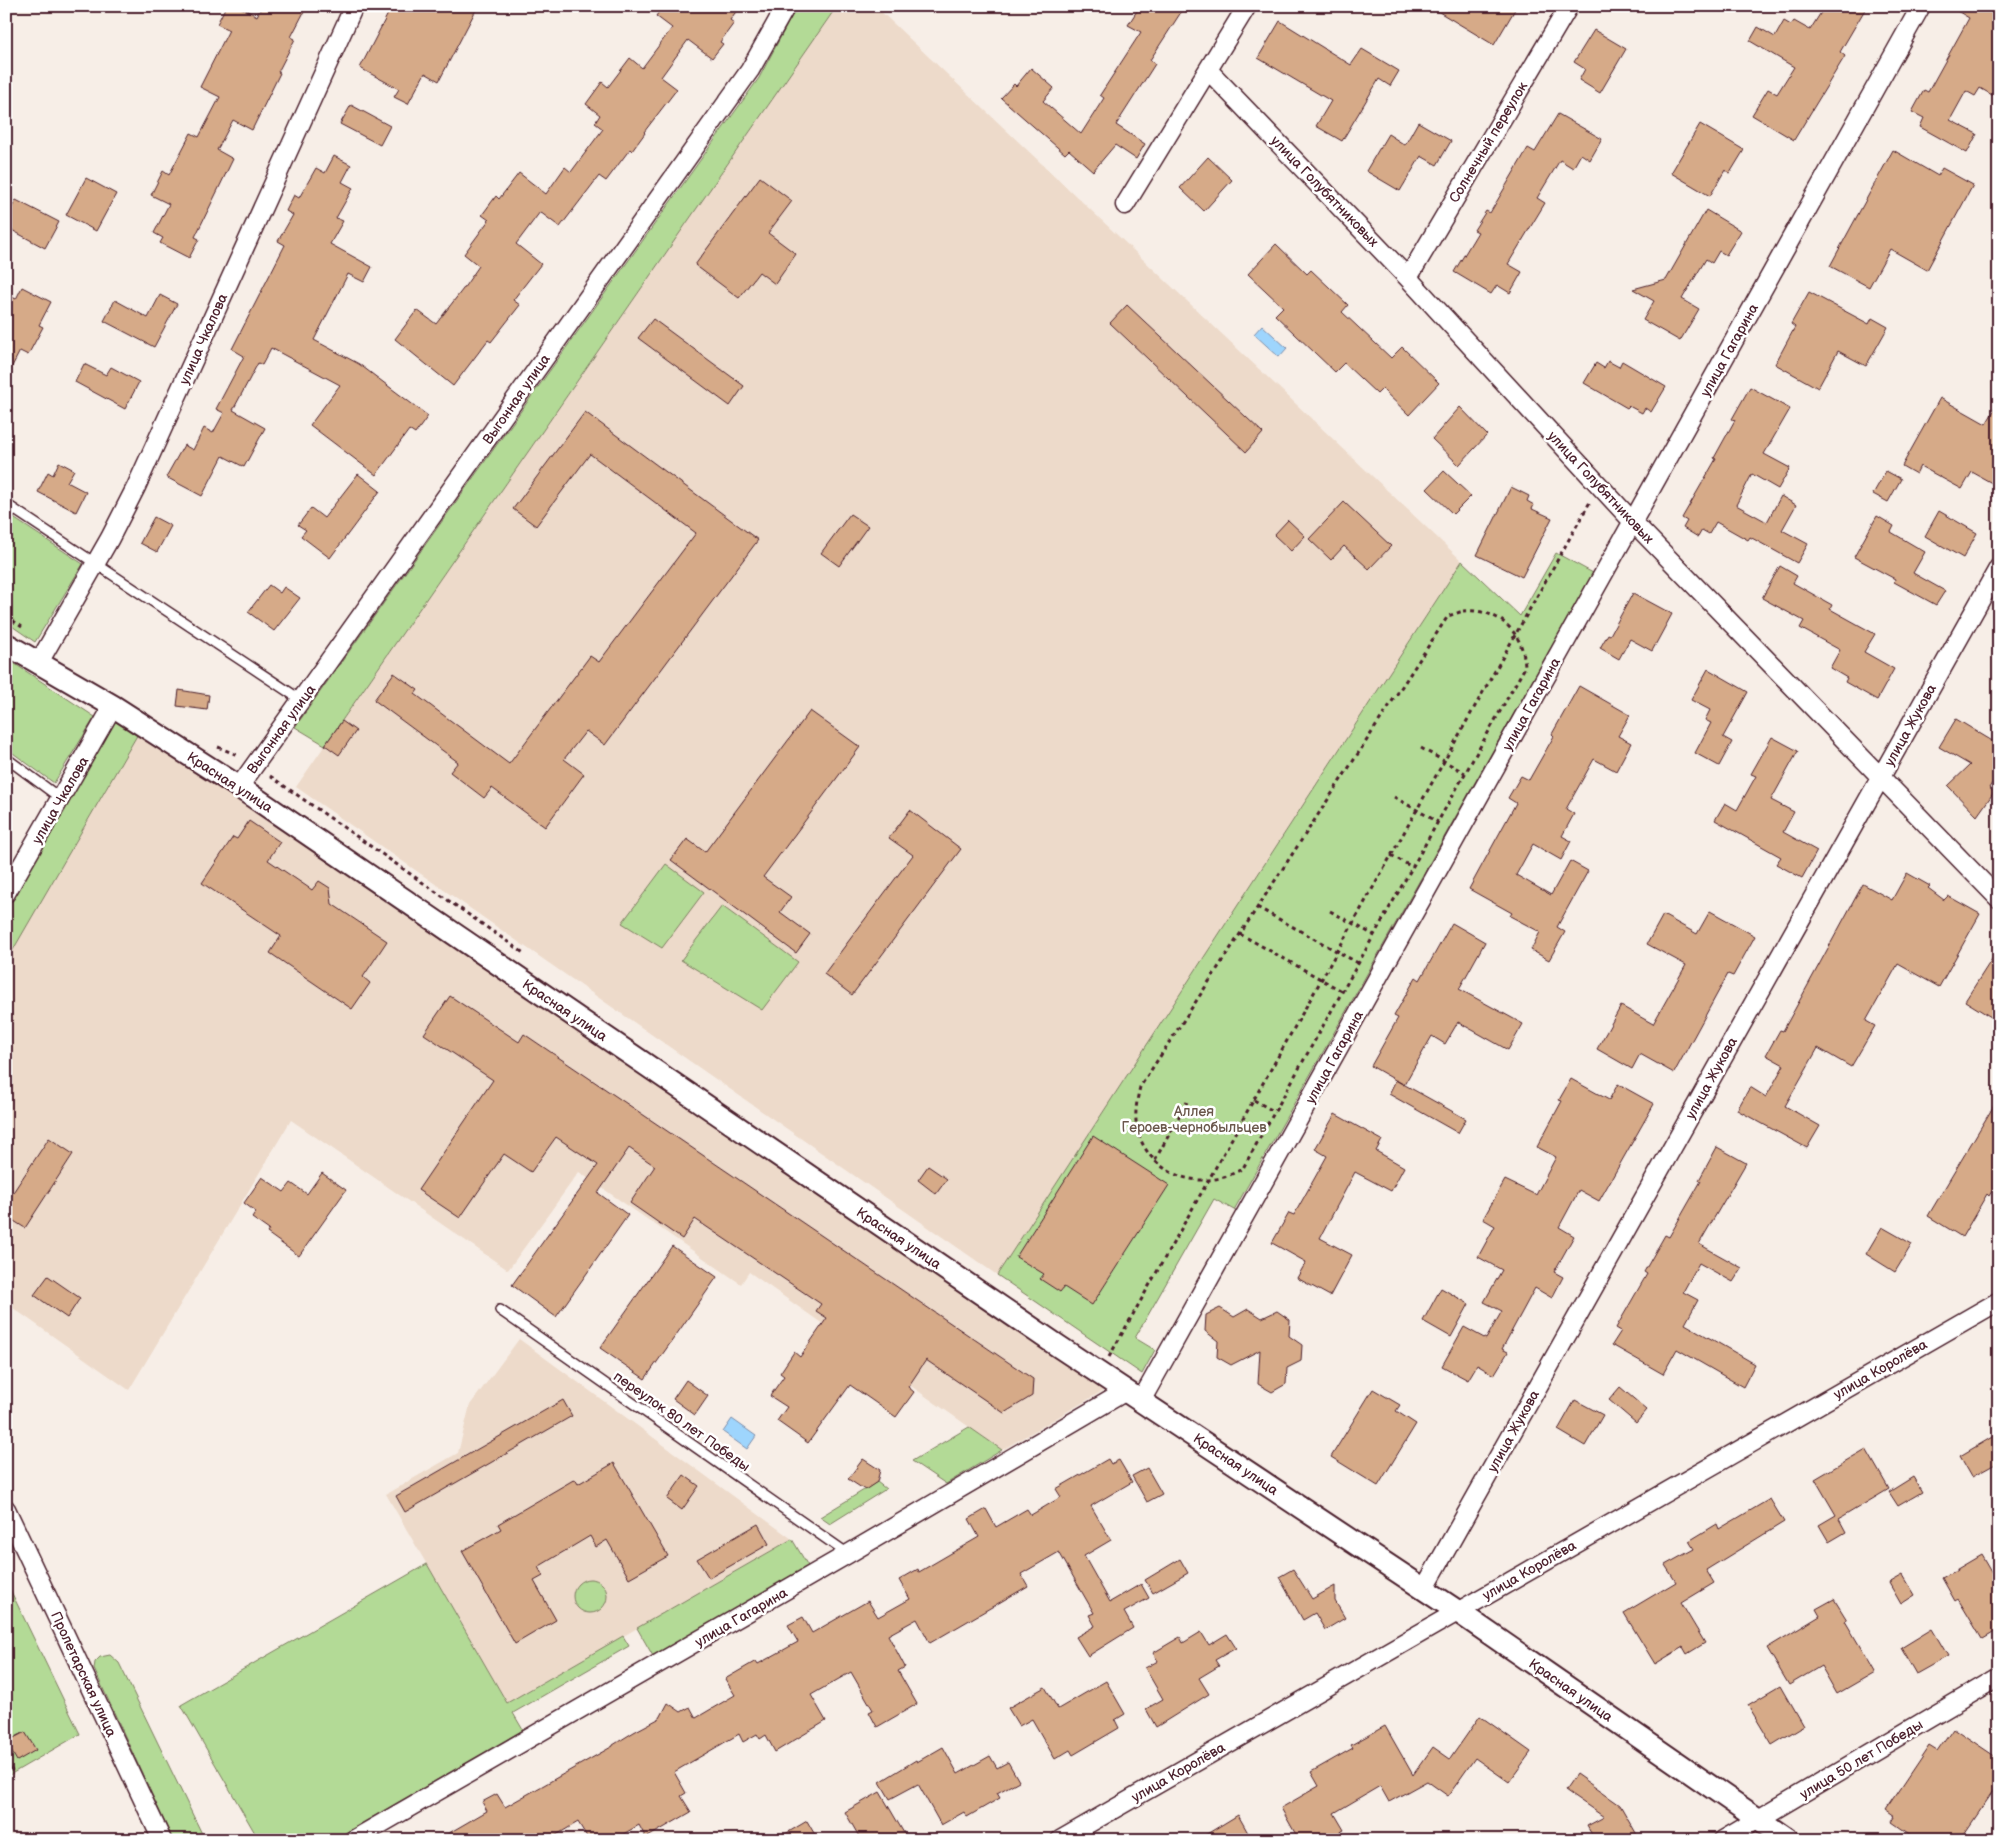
<svg xmlns="http://www.w3.org/2000/svg" width="2005" height="1846" viewBox="0 0 2005 1846" font-family="'Balsamiq Sans',sans-serif">
  <style>
    .built { fill: #eddaca }
    .green { fill: #b3da96; stroke: #7e7c60 }
    .water { fill: #9ed5fd; stroke: #7c8ca9 }
    .building { fill: #d6aa88; stroke: #4a1f2b }
    .lines { fill: none; stroke-linecap: round; stroke-linejoin: round }
    .service-casing { stroke: #4a1f2b; stroke-width: 12 }
    .minor-casing { stroke: #4a1f2b; stroke-width: 21 }
    .tertiary-casing { stroke: #4a1f2b; stroke-width: 25 }
    .path { stroke: #4a1f2b; stroke-width: 3; stroke-dasharray: 4 4; stroke-linecap: butt }
    .service { stroke: #fff; stroke-width: 9 }
    .minor { stroke: #fff; stroke-width: 18 }
    .tertiary { stroke: #fff; stroke-width: 21 }
    .labels { text-anchor: middle; stroke-width: 5; stroke-linejoin: round; paint-order: stroke }
    .street-label { font-size: 14px; fill: #4a1f2b; stroke: #fff }
    .park-label { font-size: 14px; fill: #6a574b; stroke: #fff }
  </style>
  <rect width="100%" height="100%" fill="#f7eee7"/>
  <filter id="ink" filterUnits="userSpaceOnUse"><feTurbulence type="fractalNoise" baseFrequency=".02" numOctaves="2"/><feDisplacementMap in="SourceGraphic" scale="10" xChannelSelector="R" yChannelSelector="G"/><feConvolveMatrix kernelMatrix="1 2 1 2 8 2 1 2 1" color-interpolation-filters="sRGB"/></filter>
  <g filter="url(#ink)">
    <!-- built -->
    <path class="built" d="M837,6H875L1462,561L997,1275L296,787Z
      M139,732L1111,1386L1002,1450L749,1272L741,1284L579,1172L508,1270L291,1120L129,1390L6,1303V962Z
      M519,1339L792,1539L507,1703L386,1494L458,1453L470,1405Z"/>
    <!-- green -->
    <path class="green" d="M797,6H837L325,745L295,727L759,78Z
      M6,513L83,564L35,642L6,622Z
      M1556,553L1593,573L1234,1210L1214,1199L1135,1338L1155,1350L1142,1374L997,1275L1462,561L1520,616Z
      M6,658L95,717L54,783L6,748Z
      M117,718L139,732L6,962V909Z
      M666,864L704,892L662,948L622,923Z
      M722,906L798,962L762,1010L681,960Z
      M969,1427L1002,1450L946,1484L912,1461Z
      M877,1482L886,1489L830,1524L820,1517Z
      M792,1539L808,1566L653,1656L637,1628Z
      M427,1564L507,1703L623,1636L629,1646L513,1713L523,1730L333,1840H283L279,1834L269,1840H259L181,1705Z
      M573 1596a17 17 0 1 1 34 0a17 17 0 1 1-34 0Z
      M6,1581L80,1734L6,1777Z
      M110,1655L119,1663L205,1840H173L94,1669L95,1662L100,1657Z"/>
    <!-- water -->
    <path class="water" d="M1262,325L1287,348L1279,357L1254,334Z
      M732,1419L756,1436L747,1449L723,1432Z"/>
    <!-- building -->
    <path class="building" d="M226,6H238L257,16L262,6H293L304,12L291,37L295,39L278,72L280,73L252,130L233,120L217,150L233,159L195,237L199,239L189,258L160,243L163,238L154,233L169,204L151,195L163,171L169,175L191,133L199,137L220,97L200,87L229,30L217,24Z
      M392,6H478L439,81L425,73L408,104L394,97L399,89L360,68Z
      M663,6H740L730,20L734,23L720,42L723,44L712,58L688,40L661,77L677,89L644,132L645,133L632,151L630,149L606,181L599,176L560,227L540,212L516,244L541,264L513,300L520,305L491,342L488,340L453,386L395,339L417,310L436,324L463,289L479,266L464,254L489,220L482,215L496,196L499,199L519,173L546,194L565,167L571,172L603,129L595,123L600,115L586,104L602,82L608,87L630,58L642,68L672,28L656,16Z
      M1140,6H1185L1150,60L1155,64L1116,125L1145,144L1136,159L1115,145L1093,171L1069,150L1065,154L1001,98L1014,84L1016,86L1031,68L1054,88L1043,101L1081,134L1104,98L1100,95L1141,32L1128,25Z
      M1429,6H1517L1494,45Z
      M1825,6H1867L1840,52L1845,56L1794,140L1752,115L1768,89L1777,94L1794,67L1750,41L1758,27L1775,37L1784,21L1791,25L1794,21L1810,30Z
      M1949,6H1999V99L1980,88L1975,96L1966,91L1950,120L1977,134L1967,153L1920,127L1924,118L1912,112L1924,90L1928,92L1969,18Z
      M1280,21L1351,65L1362,49L1399,71L1390,86L1379,79L1342,141L1316,126L1331,101L1258,58Z
      M1594,30L1626,49L1600,93L1579,80L1585,69L1574,62Z
      M351,105L390,126L380,145L340,124Z
      M1558,114L1602,139L1590,160L1581,154L1573,168L1560,160L1537,198L1545,203L1508,264L1522,272L1510,293L1497,285L1491,294L1454,272L1478,232L1474,230L1486,211L1490,213L1528,148L1535,152Z
      M1418,122L1451,141L1437,165L1421,156L1400,191L1366,171L1388,134L1405,145Z
      M1700,124L1744,150L1730,173L1725,170L1710,196L1671,173Z
      M1893,150L1938,176L1942,168L1973,185L1927,270L1890,249L1869,287L1830,266Z
      M334,156L351,165L342,182L353,188L336,218L343,221L330,244L372,267L364,282L348,274L314,340L359,364L428,416L415,434L409,430L376,475L310,425L340,385L271,348L262,365L258,363L233,410L265,428L244,467L223,456L202,496L166,477L184,445L193,450L204,428L213,433L224,413L216,409L244,356L232,349L285,245L278,241L293,215L286,211L294,195L299,198L316,168L325,173Z
      M1208,157L1232,180L1204,211L1180,188Z
      M760,177L792,201L768,233L796,254L775,284L759,272L739,298L695,265Z
      M86,178L116,194L96,231L66,215Z
      M16,200L59,222L45,248L6,227V218Z
      M1706,210L1741,231L1726,255L1719,251L1712,263L1706,259L1682,299L1699,309L1680,341L1643,320L1654,301L1633,289L1666,280Z
      M1276,244L1307,274L1311,270L1348,305L1342,312L1391,358L1402,347L1439,383L1409,415L1382,389L1377,394L1344,363L1335,372L1275,315L1283,307L1248,274Z
      M22,287L51,302L39,325L43,327L28,355L20,351L6,378V294L16,299Z
      M1809,292L1869,324L1872,318L1888,327L1866,366L1838,351L1818,388L1775,364L1795,327L1791,324Z
      M160,295L177,304L154,347L104,321L115,300L148,318Z
      M1127,305L1263,433L1246,452L1110,323Z
      M653,319L744,386L730,406L638,338Z
      M1608,361L1619,367L1622,361L1666,387L1651,412L1645,408L1642,413L1629,406L1627,408L1584,383L1596,363L1604,368Z
      M84,364L106,375L111,367L139,382L125,409L75,382Z
      M1750,387L1790,409L1764,454L1790,468L1778,489L1752,474L1736,505L1767,522L1781,496L1796,505L1782,530L1808,544L1797,563L1750,537L1748,540L1716,522L1709,534L1702,530L1698,537L1683,528L1687,521L1682,518L1716,459L1714,458L1735,420L1732,419Z
      M1940,398L1986,424L1999,402V487L1972,472L1962,489L1920,466L1916,474L1902,466Z
      M1460,407L1487,435L1459,465L1432,439Z
      M585,412L758,540L605,745L586,731L564,759L584,774L545,827L492,788L484,798L450,772L458,762L374,700L394,673L418,690L415,694L509,764L590,656L599,662L696,533L590,454L536,526L513,509Z
      M59,462L74,470L67,482L86,492L76,512L38,492L48,472L53,475Z
      M1444,471L1471,496L1453,514L1427,489Z
      M1886,471L1901,479L1888,502L1873,494Z
      M358,474L380,491L330,558L301,536L306,530L298,525L311,508L324,518Z
      M1511,487L1529,496L1527,501L1534,505L1532,509L1552,518L1522,577L1477,555Z
      M1344,502L1391,546L1369,569L1344,546L1331,560L1309,539Z
      M1939,511L1977,533L1963,558L1925,536Z
      M850,514L868,526L839,566L821,553Z
      M1877,516L1894,526L1891,532L1925,552L1913,573L1945,591L1936,605L1894,582L1895,579L1854,557Z
      M154,517L171,526L157,552L140,543Z
      M1288,520L1305,536L1291,551L1274,535Z
      M1780,566L1797,576L1793,583L1832,605L1830,609L1875,634L1864,652L1894,669L1877,700L1845,682L1847,678L1830,668L1840,650L1800,628L1804,621L1762,598Z
      M269,585L280,593L284,587L300,598L274,631L248,612Z
      M1633,593L1672,614L1652,651L1630,639L1619,659L1600,648L1608,634L1610,635Z
      M1708,669L1748,692L1723,737L1732,742L1719,766L1695,753L1711,723L1705,720L1710,710L1691,700Z
      M1579,686L1630,715L1618,736L1631,743L1616,771L1594,759L1566,809L1574,814L1562,836L1571,841L1561,860L1533,844L1516,875L1551,895L1570,861L1588,871L1557,927L1565,932L1549,960L1531,950L1540,932L1510,916L1512,913L1469,889L1516,803L1508,798L1521,776L1529,780L1554,736L1552,734Z
      M179,690L209,695L207,710L177,706Z
      M810,711L860,747L763,877L791,897L780,912L810,934L796,953L671,860L687,839L705,852Z
      M1956,719L1999,745V772L1989,788L1994,792L1977,816L1948,786L1970,765L1939,747Z
      M342,721L356,731L339,755L325,745Z
      M1772,737L1798,751L1771,800L1794,812L1783,832L1817,851L1802,878L1776,864L1781,857L1715,820L1725,803L1737,810L1756,776L1751,774Z
      M910,810L961,849L852,995L824,974L913,855L889,838Z
      M249,821L280,842L268,860L312,890L319,881L330,888L332,904L387,941L363,977L370,983L352,1009L270,953L281,936L202,883L233,837L237,839Z
      M1907,873L1930,886L1928,888L1944,900L1948,896L1980,914L1939,987L1898,964L1866,1021L1875,1026L1851,1067L1818,1048L1785,1106L1820,1126L1807,1148L1737,1110L1750,1087L1766,1097L1784,1065L1766,1055L1780,1030L1783,1031L1863,884L1892,900Z
      M1710,911L1755,936L1733,976L1728,974L1674,1073L1640,1054L1632,1069L1597,1049L1621,1006L1653,1024L1686,965L1647,944L1663,915L1697,934Z
      M1452,923L1485,942L1459,989L1523,1024L1508,1050L1458,1022L1445,1044L1432,1036L1404,1085L1371,1066L1398,1018L1394,1016L1416,977L1420,980Z
      M1999,948V1022L1965,1001Z
      M450,996L519,1042L524,1034L1033,1379L1032,1396L1004,1413L926,1360L908,1387L914,1392L896,1417L850,1385L808,1443L777,1421L787,1407L770,1396L784,1376L780,1373L794,1352L800,1357L827,1318L816,1311L821,1304L695,1219L682,1239L630,1203L655,1166L629,1148L598,1193L628,1215L556,1317L512,1285L598,1165L556,1137L531,1172L504,1154L460,1218L418,1190L493,1080L424,1034Z
      M1571,1079L1609,1100L1618,1084L1654,1104L1599,1201L1579,1190L1559,1227L1574,1236L1554,1272L1563,1277L1552,1298L1535,1288L1502,1349L1508,1352L1494,1375L1477,1365L1468,1380L1442,1366L1464,1327L1486,1339L1502,1311L1484,1302L1502,1270L1478,1257L1495,1226L1483,1219L1505,1180L1536,1195L1556,1157L1537,1147L1562,1101L1559,1100Z
      M1396,1080L1466,1119L1458,1133L1389,1094Z
      M1999,1097V1180L1989,1196L1987,1194L1962,1237L1928,1216Z
      M1335,1114L1382,1140L1376,1151L1404,1167L1391,1191L1355,1172L1320,1238L1352,1255L1330,1296L1297,1278L1306,1262L1272,1243L1289,1213L1294,1215L1327,1156L1315,1149Z
      M1093,1136L1169,1185L1092,1305L1064,1287L1060,1292L1040,1279L1044,1274L1016,1257Z
      M49,1138L73,1154L25,1228L6,1216V1203Z
      M1717,1147L1746,1163L1699,1244L1742,1268L1733,1282L1699,1263L1683,1292L1698,1300L1685,1324L1755,1364L1743,1387L1677,1349L1663,1374L1612,1345L1621,1331L1616,1328L1647,1274L1644,1272L1665,1235L1669,1237L1701,1181L1699,1180Z
      M928,1166L947,1179L936,1194L918,1180Z
      M322,1173L346,1190L299,1256L267,1233L269,1230L252,1218L256,1212L244,1203L262,1177L284,1192L291,1183L307,1194Z
      M1882,1227L1912,1244L1895,1272L1866,1254Z
      M672,1246L717,1277L645,1379L600,1348Z
      M48,1276L80,1298L67,1318L34,1295Z
      M1441,1288L1469,1304L1451,1337L1423,1321Z
      M1220,1308L1234,1317L1248,1309L1262,1318L1277,1311L1290,1320L1289,1336L1302,1345L1301,1361L1287,1368L1286,1384L1272,1392L1258,1384L1260,1350L1231,1365L1217,1357L1218,1341L1205,1331L1206,1315Z
      M686,1380L708,1396L695,1415L673,1399Z
      M1620,1387L1647,1410L1636,1423L1609,1400Z
      M1373,1389L1400,1405L1396,1411L1416,1424L1378,1486L1331,1457Z
      M563,1400L572,1416L405,1512L396,1496Z
      M1575,1400L1603,1415L1585,1446L1558,1430Z
      M1999,1433V1462L1972,1477L1960,1456Z
      M1866,1449L1889,1489L1839,1519L1846,1532L1829,1542L1819,1525L1836,1515L1815,1479Z
      M863,1459L880,1470L877,1482L865,1490L848,1479Z
      M1108,1459L1111,1464L1119,1460L1132,1482L1091,1506L1111,1540L1084,1556L1110,1602L1141,1584L1149,1598L1124,1612L1133,1628L1088,1656L1076,1637L1095,1626L1089,1615L1094,1613L1059,1552L1021,1574L1028,1586L930,1643L917,1619L888,1635L905,1667L898,1671L917,1704L877,1727L869,1712L873,1710L851,1672L811,1695L826,1721L775,1752L766,1735L760,1739L757,1734L743,1742L739,1734L674,1772L686,1793L681,1796L691,1812L646,1838L639,1825L613,1840H589L578,1822L548,1840H437L487,1811L482,1802L497,1794L505,1807L613,1746V1745L634,1732L660,1718L668,1703L681,1712L690,1707L696,1718L735,1695L725,1679L756,1661L758,1664L798,1642L788,1625L803,1617L812,1633L868,1601L878,1617L910,1599L899,1580L918,1569L919,1572L979,1537L969,1519L986,1509L996,1527L1027,1509L1031,1515L1061,1497L1056,1489Z
      M614,1463L668,1556L629,1578L607,1540L596,1547L590,1536L538,1567L543,1576L534,1581L556,1620L515,1644L462,1551L501,1529L498,1524L575,1479L578,1484Z
      M1147,1468L1162,1494L1147,1502L1132,1476Z
      M684,1475L699,1486L682,1510L667,1499Z
      M1913,1477L1922,1492L1898,1506L1889,1492Z
      M1770,1499L1784,1522L1706,1570L1714,1583L1681,1603L1705,1643L1687,1654L1683,1647L1655,1664L1624,1613L1676,1582L1665,1565L1694,1549L1689,1541L1717,1524L1719,1529Z
      M758,1524L769,1544L709,1578L697,1559Z
      M1981,1555L1999,1586V1629L1982,1639L1958,1599L1955,1601L1942,1578Z
      M1180,1559L1188,1573L1153,1593L1145,1580Z
      M1293,1569L1312,1599L1335,1586V1601L1345,1618L1325,1630L1315,1613L1303,1620L1279,1577Z
      M1903,1575L1915,1595L1901,1604L1889,1583Z
      M1834,1599L1847,1620L1845,1621L1875,1672L1837,1694L1821,1666L1789,1685L1767,1648L1820,1616L1816,1609Z
      M1932,1629L1948,1656L1916,1674L1901,1648Z
      M1201,1632L1209,1645L1227,1634L1236,1648L1215,1660L1219,1666L1199,1678L1209,1694L1156,1727L1146,1709L1163,1699L1145,1668L1158,1661L1153,1653L1180,1637L1183,1643Z
      M1106,1681L1125,1714L1115,1720L1119,1728L1073,1755L1070,1750L1055,1759L1032,1719L1019,1726L1008,1708L1045,1687L1058,1709Z
      M1780,1686L1803,1726L1772,1745L1748,1705Z
      M1480,1716L1531,1752L1509,1782L1475,1758L1448,1796L1427,1781L1389,1802L1380,1786L1334,1813L1344,1830L1326,1840H1299L1281,1808L1319,1786L1311,1772L1353,1748L1351,1745L1385,1726L1413,1775L1433,1747L1450,1759Z
      M1953,1728L1999,1759V1783L1960,1840H1919L1893,1822L1896,1817L1886,1810L1929,1746L1937,1751Z
      M25,1732L36,1750L17,1761L6,1742Z
      M943,1747L958,1774L990,1756L997,1768L1008,1762L1019,1781L997,1793L1000,1798L967,1817L964,1812L941,1825L918,1784L890,1799L880,1782L916,1760L917,1762Z
      M1576,1774L1620,1805L1640,1840H1595L1587,1826L1604,1817L1565,1790Z
      M880,1792L908,1840H861L845,1812Z
      M1238,1815L1252,1840H1197Z
      M807,1821L818,1840H775Z"/>
    <g class="lines">
      <!-- service casing -->
      <g class="service-casing">
        <path id="service" d="M6,504L301,700
          M6,758L60,798
          M500,1310L848,1554"/>
      </g>
      <!-- minor casing -->
      <g class="minor-casing">
        <path id="minor" d="M1209,71L1408,278L1633,522L1999,899
          M1125,205L1247,6
          M1408,278L1569,6
          M38,664L110,538L136,487L354,6
          M239,787L750,70L786,6
          M6,893L113,706
          M1141,1401L1921,6
          M6,1509L162,1840
          M1424,1589L1999,567
          M353,1840L848,1554L1126,1391
          M1060,1840L1999,1301
          M1723,1840L1999,1677"/>
      </g>
      <!-- tertiary casing -->
      <g class="tertiary-casing">
        <path id="tertiary" d="M6,644L113,706L239,787L1058,1346L1457,1611L1788,1840"/>
      </g>
      <!-- path -->
      <path class="path" d="M1463,611C1498,608 1524,632 1525,667L1243,1168C1205,1193 1153,1178 1138,1133C1134,1118 1136,1103 1140,1087L1448,616Z
        M6,616L22,627
        M218,747L240,756
        M1421,748L1465,773
        M270,776L525,954
        M1394,797L1438,822
        M1391,855L1412,867
        M1257,907L1358,963
        M1330,911L1374,935
        M1240,934L1342,991
        M1254,1100L1275,1112
        M1155,1160L1187,1102
        M1109,1357L1590,502
        M6,1761L13,1773"/>
      <!-- service -->
      <use href="#service" class="service"/>
      <!-- minor -->
      <use href="#minor" class="minor"/>
      <!-- tertiary -->
      <use href="#tertiary" class="tertiary"/>
    </g>
  </g>
  <g class="labels">
    <!-- street labels -->
    <g class="street-label">
      <text transform="translate(1488 142) rotate(-59)" y="5">Солнечный переулок</text>
      <text transform="translate(1325 191) rotate(46)" y="5">улица Голубятниковых</text>
      <text transform="translate(203 339) rotate(-66)" y="5">улица Чкалова</text>
      <text transform="translate(1729 350) rotate(-61)" y="5">улица Гагарина</text>
      <text transform="translate(516 399) rotate(-55)" y="5">Выгонная улица</text>
      <text transform="translate(1601 487) rotate(47)" y="5">улица Голубятниковых</text>
      <text transform="translate(1531 704) rotate(-61)" y="5">улица Гагарина</text>
      <text transform="translate(1910 725) rotate(-61)" y="5">улица Жукова</text>
      <text transform="translate(281 729) rotate(-54)" y="5">Выгонная улица</text>
      <text transform="translate(230 782) rotate(33)" y="5">Красная улица</text>
      <text transform="translate(60 800) rotate(-60)" y="5">улица Чкалова</text>
      <text transform="translate(565 1010) rotate(34)" y="5">Красная улица</text>
      <text transform="translate(1334 1057) rotate(-61)" y="5">улица Гагарина</text>
      <text transform="translate(1711 1078) rotate(-61)" y="5">улица Жукова</text>
      <text transform="translate(899 1238) rotate(34)" y="5">Красная улица</text>
      <text transform="translate(1880 1369) rotate(-30)" y="5">улица Королёва</text>
      <text transform="translate(682 1421) rotate(35)" y="5">переулок 80 лет Победы</text>
      <text transform="translate(1513 1431) rotate(-61)" y="5">улица Жукова</text>
      <text transform="translate(1236 1464) rotate(34)" y="5">Красная улица</text>
      <text transform="translate(1529 1570) rotate(-30)" y="5">улица Королёва</text>
      <text transform="translate(741 1617) rotate(-30)" y="5">улица Гагарина</text>
      <text transform="translate(84 1674) rotate(65)" y="5">Пролетарская улица</text>
      <text transform="translate(1571 1690) rotate(35)" y="5">Красная улица</text>
      <text transform="translate(1861 1759) rotate(-31)" y="5">улица 50 лет Победы</text>
      <text transform="translate(1178 1772) rotate(-30)" y="5">улица Королёва</text>
    </g>
    <!-- park labels -->
    <g class="park-label">
      <text x="1194" y="1116">Аллея<tspan x="1194" dy="16">Героев-чернобыльцев</tspan></text>
    </g>
  </g>
  <!-- margin -->
  <rect width="2005" height="1846" fill="none" stroke="#fff" stroke-width="25"/>
  <rect x="12" y="12" width="1980" height="1821" fill="none" stroke="#4a1f2b" stroke-width="2" filter="url(#ink)"/>
</svg>
